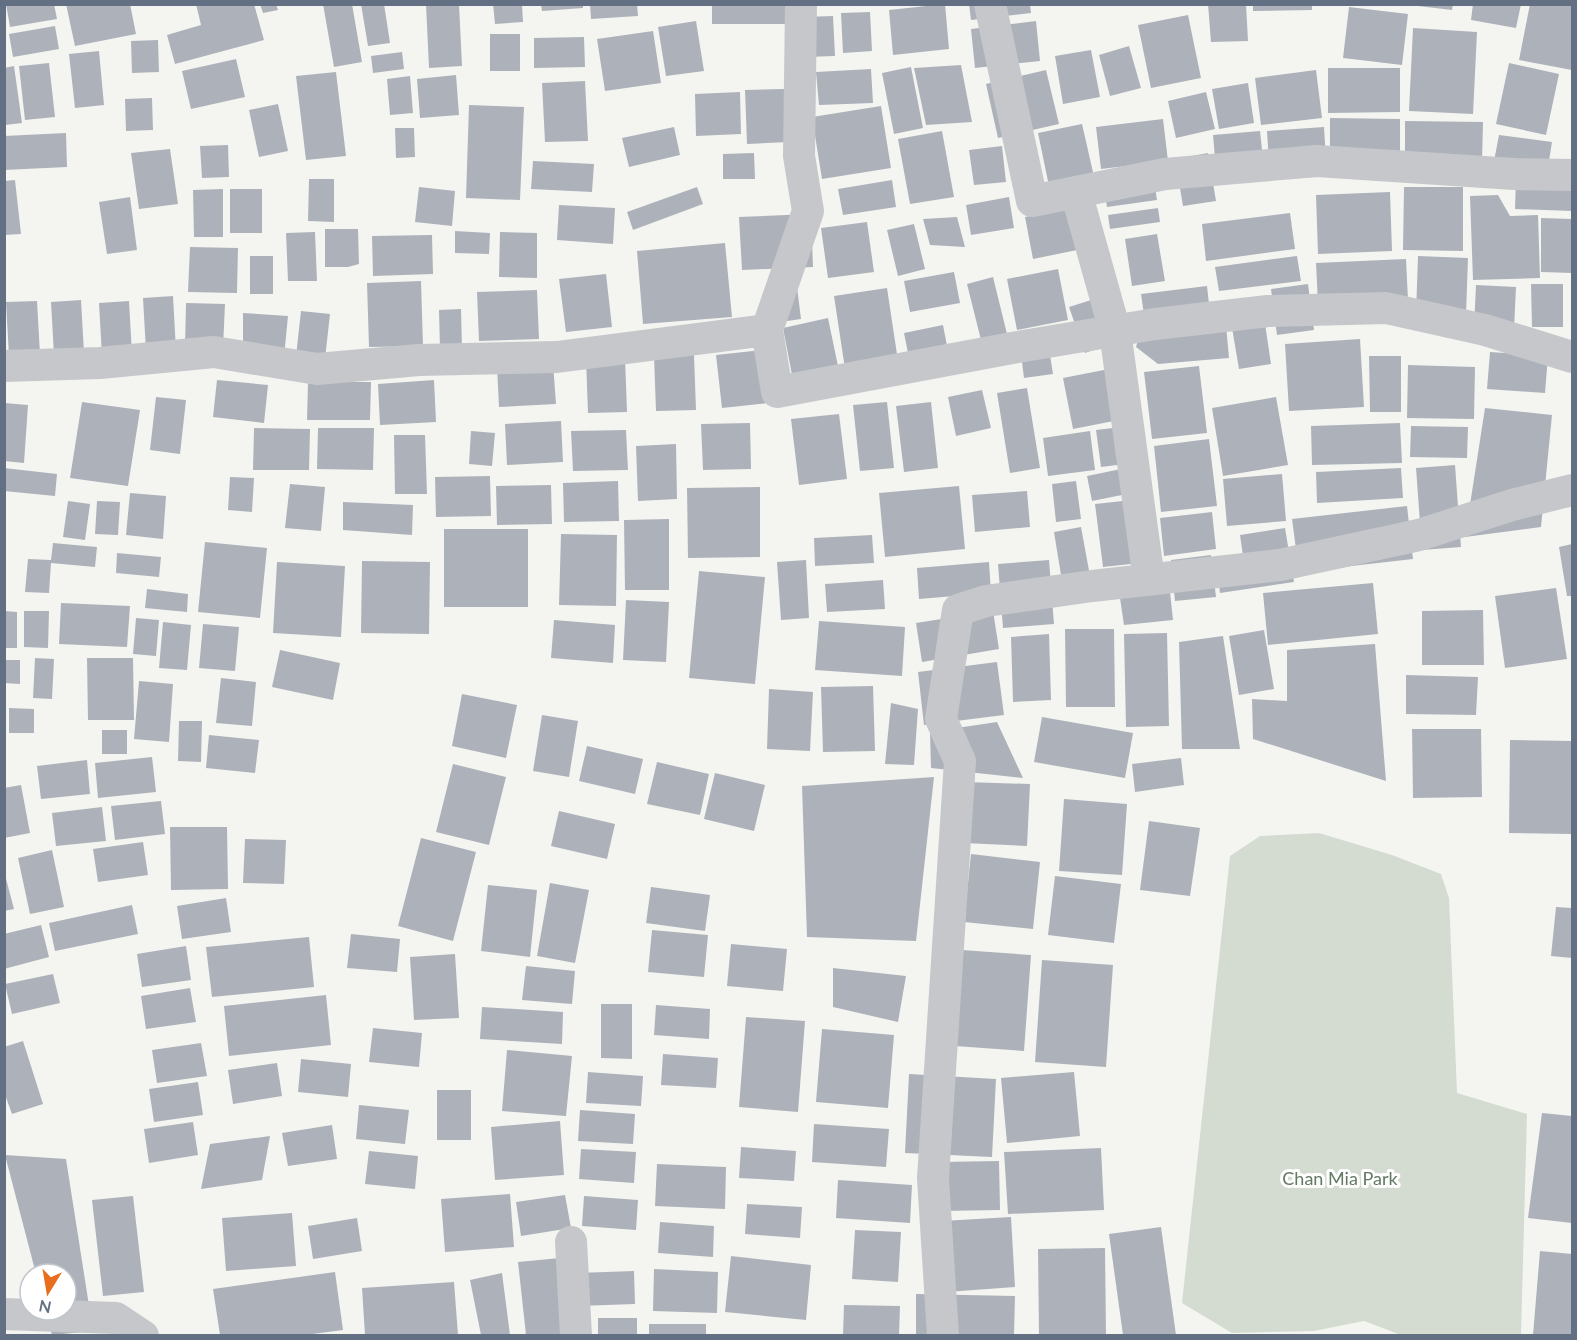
<svg xmlns="http://www.w3.org/2000/svg" width="1577" height="1340" viewBox="0 0 1577 1340" font-family="Lato,sans-serif">
  <style>
    .green { fill: #d4dcd2 }
    .building { fill: #adb2ba }
    .lines { fill: none; stroke-linecap: round; stroke-linejoin: round }
    .minor { stroke: #c5c7cb; stroke-width: 32 }
    .labels { text-anchor: middle; stroke-width: 6; stroke-linejoin: round; paint-order: stroke }
    .park-label { font-size: 18px; fill: #637a62; stroke: #fff }
  </style>
  <rect width="100%" height="100%" fill="#f4f5f1"/>
  <!-- green -->
  <path class="green" d="M1319,833L1392,855L1441,874L1449,898L1457,1093L1527,1114L1521,1335H1401L1364,1321L1314,1331L1232,1333L1182,1303L1230,856L1260,836Z"/>
  <!-- building -->
  <path class="building" d="M6,4H54L57,19L10,27Z
    M66,4H130L136,34L75,46Z
    M196,4H254L264,40L175,64L167,35L201,25Z
    M260,4H276L278,10L263,13Z
    M323,4H352L362,62L334,67Z
    M361,4H384L390,43L368,46Z
    M426,4H459L462,66L429,68Z
    M493,4H522L523,22L495,24Z
    M541,4H583V8L542,11Z
    M590,4H637L638,16L591,19Z
    M712,4H785V24H712Z
    M945,4L949,49L893,55L889,10Z
    M969,4H1030L1031,13L971,20Z
    M1208,4H1246L1248,41L1211,42Z
    M1253,4H1312V10L1253,11Z
    M1418,4H1453L1452,10L1418,6Z
    M1473,4H1521L1516,28L1471,20Z
    M1530,4H1572V70L1519,60Z
    M1349,7L1408,14L1402,65L1343,58Z
    M870,12L872,51L843,53L841,13Z
    M1188,15L1201,78L1151,88L1138,25Z
    M833,16L835,56L806,57L804,17Z
    M696,21L704,71L666,76L658,27Z
    M1036,21L1040,61L975,68L971,29Z
    M55,26L59,49L13,57L9,34Z
    M1413,28L1477,32L1473,114L1409,111Z
    M653,31L661,83L605,91L597,39Z
    M490,34H520V71H490Z
    M584,37L585,67L534,68V38Z
    M158,40L159,72L132,73L131,41Z
    M1129,46L1141,88L1110,96L1099,55Z
    M1091,50L1100,97L1063,104L1055,56Z
    M99,51L104,105L75,108L69,54Z
    M402,52L404,69L373,73L371,56Z
    M236,59L245,97L191,109L182,71Z
    M49,63L55,117L25,120L19,66Z
    M1509,63L1559,74L1546,135L1496,124Z
    M961,65L972,122L926,125L914,68Z
    M14,66L22,123L5,125L4,68Z
    M911,67L923,128L894,134L882,73Z
    M1328,68H1400V112L1328,113Z
    M871,69L873,103L819,105L816,72Z
    M1046,70L1059,124L998,138L986,84Z
    M1316,70L1322,118L1261,125L1255,78Z
    M336,72L346,156L306,160L296,76Z
    M456,75L459,115L420,118L417,79Z
    M410,76L413,113L390,115L387,79Z
    M585,81L588,141L545,142L542,83Z
    M1248,83L1254,123L1219,129L1212,89Z
    M784,89L788,142L747,144L745,90Z
    M740,92L741,134L696,136L695,94Z
    M1206,92L1215,129L1176,138L1168,101Z
    M152,98L153,130L126,131L125,99Z
    M278,104L288,151L259,157L249,110Z
    M469,105L524,107L520,200L466,198Z
    M881,106L891,168L822,179L812,117Z
    M1330,118L1400,119V171H1330Z
    M1163,119L1168,161L1101,169L1096,127Z
    M1405,121L1483,122L1482,162L1405,160Z
    M1082,124L1095,181L1050,191L1038,133Z
    M674,127L680,155L629,167L622,138Z
    M1324,127L1327,176L1270,180L1267,131Z
    M395,128H414L415,157L396,158Z
    M942,131L954,197L910,204L898,139Z
    M1260,131L1265,178L1217,182L1213,135Z
    M66,133L67,167L4,170V136Z
    M1499,135L1552,142L1548,167L1494,161Z
    M228,145L229,177L202,178L200,146Z
    M1002,146L1006,182L974,185L969,150Z
    M170,149L178,204L139,209L131,153Z
    M754,153L755,179H723V154Z
    M1208,153L1216,201L1183,206L1175,159Z
    M533,161L594,164L592,192L531,189Z
    M1516,177L1572,180V211L1515,209Z
    M309,179H334V222L308,221Z
    M15,180L21,234L4,235V181Z
    M892,180L896,207L843,215L838,189Z
    M419,187L455,191L452,226L415,222Z
    M697,187L703,204L633,230L627,212Z
    M1155,187L1157,200L1107,207L1105,193Z
    M1404,187H1463V251L1403,250Z
    M223,189V237H194L193,190Z
    M230,189H262V233H230Z
    M1390,192L1392,251L1318,254L1316,195Z
    M1498,195L1510,216L1538,215L1540,278L1473,280L1470,196Z
    M130,197L137,250L107,254L99,202Z
    M1009,197L1014,228L971,235L966,205Z
    M559,205L615,208L613,244L557,240Z
    M1078,206L1087,248L1033,259L1025,217Z
    M1158,208L1160,222L1110,229L1108,215Z
    M1290,213L1295,249L1206,261L1202,224Z
    M811,214L813,267L742,270L739,217Z
    M957,217L965,247L930,245L923,219Z
    M1541,218L1572,219V273L1541,272Z
    M867,222L874,272L828,278L821,228Z
    M914,224L925,269L898,276L887,230Z
    M325,229H358L359,264L348,267H325Z
    M455,231L490,233L489,254L455,253Z
    M315,232L317,281H288L286,233Z
    M500,232L537,233V278L499,277Z
    M1157,234L1165,281L1132,286L1125,239Z
    M432,235L433,274L373,276L372,236Z
    M725,243L732,317L643,324L637,251Z
    M190,247L238,248L237,293L188,292Z
    M250,256H273V294H250Z
    M1297,256L1301,281L1219,291L1215,267Z
    M1418,256L1468,258L1466,315L1416,313Z
    M1406,259L1408,300L1318,304L1316,263Z
    M1058,269L1068,320L1017,330L1007,279Z
    M954,272L960,303L910,312L904,281Z
    M606,274L612,327L566,332L559,279Z
    M993,277L1008,338L982,344L967,284Z
    M421,281L423,346L369,347L367,283Z
    M1308,284L1314,330L1277,335L1271,289Z
    M1531,284H1563V327H1532Z
    M1476,285L1516,287L1514,329L1474,327Z
    M1207,286L1210,313L1145,321L1141,294Z
    M797,287L801,319L767,324L763,292Z
    M887,288L898,361L845,369L834,296Z
    M537,290L539,339L479,341L477,292Z
    M173,296L176,350L146,351L143,298Z
    M1104,296L1120,341L1085,353L1069,307Z
    M81,300L84,353L54,355L51,302Z
    M37,301L40,354L9,356L6,302Z
    M129,301L132,354L102,356L99,303Z
    M186,303L225,304L223,348L185,346Z
    M461,309L462,350H440L439,310Z
    M301,311L330,314L325,359L296,356Z
    M243,313L288,316L284,357L243,352Z
    M1264,317L1271,364L1239,369L1231,322Z
    M828,318L839,371L793,380L783,328Z
    M943,325L948,351L909,358L904,333Z
    M1226,325L1229,358L1158,364L1136,347L1140,333Z
    M1360,339L1364,407L1289,411L1285,344Z
    M1049,349L1053,374L1024,378L1021,354Z
    M762,350L768,403L722,408L716,355Z
    M1490,352L1548,356L1545,393L1487,389Z
    M694,355L696,410L656,411L654,356Z
    M1369,356H1401V412H1370Z
    M625,357L627,412L588,413L586,359Z
    M553,363L556,404L499,407L497,366Z
    M1408,365L1475,367L1474,419L1407,418Z
    M1199,366L1207,433L1152,439L1144,372Z
    M1114,368L1124,419L1073,429L1063,378Z
    M217,380L268,385L264,423L213,417Z
    M434,380L436,422L380,425L378,384Z
    M308,382H371L370,420H307Z
    M1027,388L1040,468L1010,473L997,393Z
    M982,390L991,428L956,436L948,397Z
    M156,397L186,400L180,454L150,450Z
    M1276,397L1288,465L1223,476L1212,408Z
    M82,402L140,410L128,486L70,478Z
    M887,402L894,468L860,471L853,405Z
    M931,402L938,468L904,472L896,406Z
    M4,403L28,405L24,463L4,461Z
    M1485,408L1552,415L1541,527L1465,537Z
    M839,414L847,479L799,485L791,419Z
    M561,421L563,462L507,465L505,424Z
    M750,423L751,469L703,470L701,424Z
    M1400,423L1402,463L1312,465L1311,426Z
    M1411,426L1468,427L1467,458L1410,457Z
    M1121,427L1125,464L1101,467L1096,430Z
    M254,428L310,429L309,470H253Z
    M318,428H374L373,470L317,469Z
    M626,430L628,470L573,471L571,431Z
    M471,431L495,433L492,466L469,464Z
    M1090,431L1095,470L1048,476L1043,438Z
    M394,435H425L427,494H395Z
    M1209,439L1217,506L1161,512L1154,446Z
    M676,444L677,499L638,501L636,446Z
    M1455,465L1461,547L1422,550L1416,468Z
    M4,468L57,474L55,496L4,491Z
    M1126,468L1132,493L1092,501L1087,476Z
    M1401,468L1403,498L1317,503L1316,472Z
    M1282,474L1286,521L1227,526L1223,479Z
    M490,476L491,516L436,517L435,477Z
    M230,477L254,478L252,512L228,510Z
    M618,481L619,521L564,522L563,483Z
    M1076,481L1081,519L1056,522L1052,484Z
    M290,484L325,487L321,531L285,528Z
    M551,485L552,524L497,525L496,486Z
    M959,486L965,549L885,557L879,493Z
    M760,487V557L688,558L687,488Z
    M1027,491L1030,527L975,532L972,495Z
    M130,493L166,496L163,539L126,535Z
    M1132,500L1140,563L1103,567L1095,504Z
    M68,501L90,504L85,540L63,537Z
    M97,501L120,502L118,535L95,534Z
    M343,502L413,505L412,535L343,530Z
    M1407,506L1413,559L1299,572L1292,519Z
    M1212,512L1216,549L1164,556L1160,518Z
    M669,519V590H625L624,520Z
    M1081,527L1090,576L1062,581L1054,532Z
    M1285,528L1294,582L1220,593L1215,560L1243,556L1240,535Z
    M444,529H528V607H444Z
    M561,534L617,535L616,606L559,605Z
    M872,535L874,563L815,566L814,538Z
    M205,542L267,548L260,618L198,612Z
    M53,543L97,547L95,567L51,563L49,593L25,592L28,559L51,560Z
    M1572,544V596H1567L1559,547Z
    M117,553L161,557L159,577L116,573Z
    M1211,555L1216,597L1175,601L1171,560Z
    M806,560L809,618L781,620L777,562Z
    M1049,560L1054,624L1003,628L998,564Z
    M362,561L430,562L429,634L361,633Z
    M277,562L345,566L341,637L273,633Z
    M989,562L991,593L919,599L917,568Z
    M699,571L765,577L755,684L689,678Z
    M883,580L885,609L827,612L825,584Z
    M1373,583L1378,634L1268,645L1263,593Z
    M1556,588L1567,659L1505,668L1495,596Z
    M147,589L188,594L187,612L145,608Z
    M1170,592L1173,620L1124,625L1120,598Z
    M626,600L669,602L666,662L623,660Z
    M61,603L130,606L127,647L59,644Z
    M1483,610L1484,665H1422V611Z
    M4,611L17,612V648H4Z
    M24,611H49L48,648L24,647Z
    M993,611L999,649L922,662L916,623Z
    M136,618L159,620L156,656L133,654Z
    M554,620L615,625L613,663L551,658Z
    M819,621L905,627L902,676L815,670Z
    M163,622L191,625L187,670L159,668Z
    M203,624L239,627L235,671L199,668Z
    M1065,629H1114L1115,707H1066Z
    M1264,630L1274,689L1239,695L1229,636Z
    M1167,633L1169,726L1126,727L1124,634Z
    M1049,634L1051,700L1013,702L1011,637Z
    M1223,636L1240,749H1182L1179,642Z
    M1375,644L1386,781L1253,739L1252,699L1287,701V650Z
    M280,650L340,663L333,700L272,687Z
    M35,658L54,659L52,699L33,698Z
    M87,658H133L134,720H88Z
    M4,660H20V684L4,683Z
    M997,662L1004,715L924,725L918,672Z
    M1406,675L1478,677L1476,715L1406,714Z
    M221,678L256,682L252,726L216,723Z
    M139,681L173,684L169,742L134,739Z
    M873,686L875,751L823,752L821,687Z
    M769,689L813,692L810,751L767,749Z
    M462,694L517,705L506,758L452,746Z
    M891,703L918,709L914,765L885,764Z
    M9,708L34,709V733H9Z
    M542,715L578,721L569,777L533,771Z
    M1042,717L1133,733L1125,778L1034,762Z
    M179,721H202L201,762L178,761Z
    M997,722L1023,778L931,768L930,732Z
    M1412,729H1481L1482,797L1413,798Z
    M102,730H127V754H102Z
    M209,735L259,740L255,773L206,768Z
    M1510,740L1572,741V834L1509,833Z
    M587,746L643,759L635,794L579,781Z
    M152,757L156,792L98,798L95,763Z
    M1181,758L1184,785L1135,792L1132,764Z
    M87,760L90,794L41,799L37,766Z
    M657,762L709,774L700,815L647,804Z
    M453,764L506,777L489,845L436,832Z
    M715,773L765,785L754,831L704,819Z
    M934,777L916,941L807,937L802,786Z
    M966,782L1030,784L1027,846L964,843Z
    M21,785L30,833L4,838V788Z
    M1064,799L1127,804L1122,875L1059,871Z
    M161,801L165,834L115,840L111,806Z
    M102,807L106,841L56,846L52,813Z
    M559,811L615,824L607,859L551,846Z
    M1149,821L1200,828L1190,896L1140,890Z
    M170,827H227L228,889L171,890Z
    M421,838L476,852L453,941L398,926Z
    M245,839L286,840L284,884L243,883Z
    M143,842L148,875L98,882L93,849Z
    M52,850L64,907L30,914L18,858Z
    M971,854L1040,862L1033,929L964,922Z
    M4,871L14,909L4,911Z
    M1055,876L1121,884L1114,943L1048,935Z
    M550,883L589,890L575,963L537,956Z
    M488,885L537,890L530,957L481,951Z
    M651,887L710,895L705,931L646,923Z
    M226,898L231,932L182,939L177,906Z
    M132,905L138,934L55,951L49,923Z
    M1556,907L1572,908V958L1551,956Z
    M41,925L49,957L4,969V934Z
    M652,930L708,935L704,977L648,972Z
    M351,934L400,939L397,972L347,968Z
    M309,937L314,987L212,997L206,947Z
    M731,944L787,949L783,991L727,986Z
    M186,946L191,980L142,987L137,954Z
    M962,950L1031,955L1024,1051L955,1046Z
    M455,954L459,1018L414,1020L410,957Z
    M1042,960L1113,965L1106,1067L1035,1062Z
    M526,966L575,971L572,1004L522,1000Z
    M833,968L906,976L898,1022L833,1007Z
    M53,974L60,1003L12,1014L5,984Z
    M190,988L196,1022L146,1029L141,996Z
    M326,995L331,1045L229,1056L224,1006Z
    M601,1004H632V1059L601,1058Z
    M656,1005L710,1009L709,1039L654,1035Z
    M482,1007L563,1012L562,1044L480,1039Z
    M746,1017L805,1021L798,1112L739,1107Z
    M373,1028L422,1033L419,1067L369,1062Z
    M822,1029L894,1035L888,1108L816,1102Z
    M23,1041L43,1104L12,1114L4,1092V1047Z
    M201,1043L207,1076L157,1083L152,1050Z
    M507,1050L572,1056L566,1116L502,1111Z
    M663,1054L718,1058L716,1088L661,1085Z
    M301,1059L351,1064L348,1097L298,1092Z
    M277,1063L282,1096L233,1104L228,1070Z
    M588,1072L643,1076L641,1106L586,1103Z
    M1074,1072L1080,1136L1007,1143L1001,1078Z
    M909,1074L996,1079L992,1157L905,1153Z
    M198,1082L203,1115L154,1122L149,1089Z
    M437,1090H471V1140H437Z
    M359,1105L409,1110L405,1144L356,1139Z
    M580,1110L635,1114L633,1144L578,1141Z
    M1542,1113L1572,1116V1223L1528,1218Z
    M560,1121L564,1175L495,1180L491,1127Z
    M193,1122L198,1155L149,1163L144,1129Z
    M814,1124L889,1129L886,1167L812,1162Z
    M332,1125L337,1159L288,1166L282,1133Z
    M270,1136L262,1180L201,1189L210,1144Z
    M741,1147L796,1151L794,1181L739,1178Z
    M1101,1148L1104,1210L1008,1214L1004,1152Z
    M581,1149L636,1152L634,1183L579,1179Z
    M369,1151L418,1156L415,1189L365,1184Z
    M5,1155L66,1159L93,1331L52,1335L45,1310H66V1274H36Z
    M999,1161L1000,1210L941,1211L939,1162Z
    M657,1164L726,1167L725,1209L655,1206Z
    M838,1180L912,1185L910,1223L836,1218Z
    M510,1194L514,1247L445,1252L441,1199Z
    M565,1195L571,1228L521,1236L516,1202Z
    M133,1196L144,1292L103,1296L92,1200Z
    M584,1196L638,1200L636,1230L582,1226Z
    M747,1204L802,1207L800,1238L745,1234Z
    M292,1213L296,1266L226,1271L222,1218Z
    M1011,1217L1015,1287L947,1292L942,1221Z
    M357,1218L362,1251L313,1259L308,1226Z
    M660,1222L714,1226L713,1257L658,1253Z
    M1161,1227L1176,1335H1123L1109,1234Z
    M855,1230L901,1232L898,1282L852,1279Z
    M1105,1248L1106,1335H1039L1038,1249Z
    M1540,1251L1572,1254V1335H1533Z
    M731,1256L811,1265L806,1320L725,1312Z
    M560,1258L568,1335H526L518,1262Z
    M654,1269L718,1272L717,1313L653,1311Z
    M634,1271L635,1304L578,1306L577,1273Z
    M335,1272L343,1330L305,1335H220L213,1289Z
    M502,1273L510,1335H481L470,1280Z
    M454,1282L458,1335H365L362,1288Z
    M916,1294L1015,1296L1014,1335H916Z
    M844,1305L900,1306L899,1335H843Z
    M598,1318H637V1335H598Z
    M649,1324H706V1335H649Z"/>
  <g class="lines">
    <!-- minor -->
    <path class="minor" d="M801,4L799,156L808,211L767,330L777,392L1012,348L1155,324L1268,311L1386,308L1485,330L1572,357
      M990,4L1032,201L1165,174L1317,161L1514,174L1572,175
      M1076,192L1115,331L1149,580
      M4,366L100,363L214,352L317,369L419,360L557,357L767,330
      M571,1242L576,1336
      M4,1314L116,1318L143,1336
      M943,1336L933,1178L960,761L941,719L958,610L986,601L1092,586L1280,565L1419,535L1512,505L1572,490"/>
  </g>
  <g class="labels">
    <!-- park labels -->
    <g class="park-label">
      <text x="1340" y="1185">Chan Mia Park</text>
    </g>
  </g>
  <!-- border -->
  <rect width="1577" height="1340" fill="none" stroke="#637083" stroke-width="12"/>
  <!-- north arrow -->
  <g transform="translate(48 1292) rotate(191)"><circle r="28" fill="#ffffff" stroke="#c1c6cd" stroke-width="1.5"/>
  <path d="M0-4.5L10 22L0 15L-10 22Z" fill="#e86d1e"/>
  <text y="-9" font-size="16" font-weight="bold" text-anchor="middle" fill="#637083">N</text>
  </g>
</svg>
